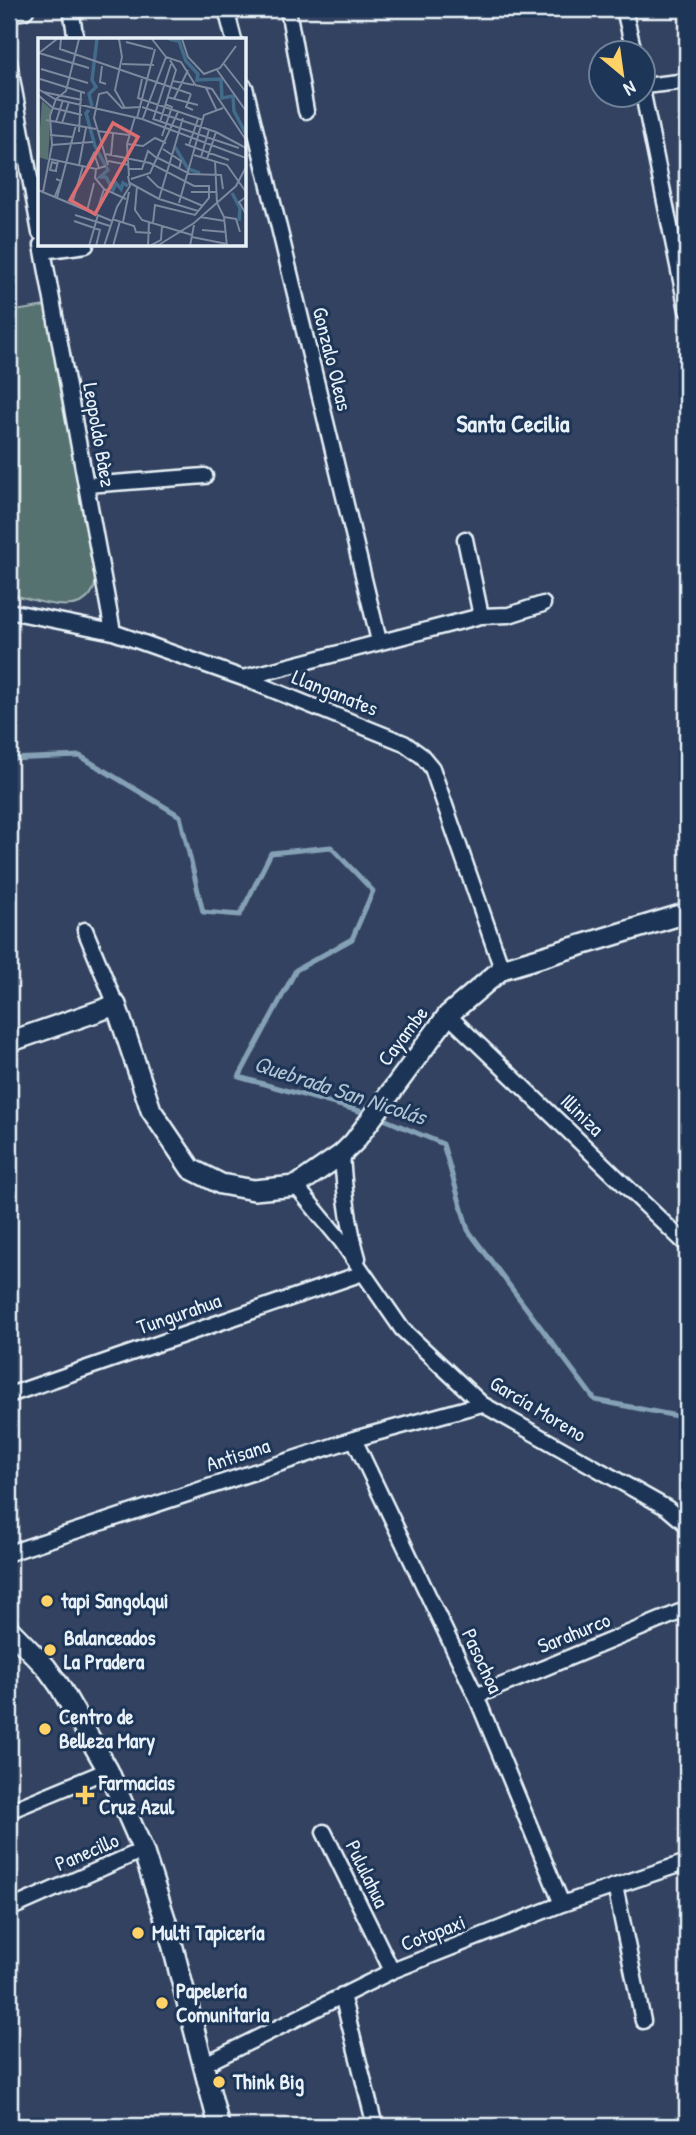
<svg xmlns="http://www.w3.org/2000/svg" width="696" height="2135" viewBox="0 0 696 2135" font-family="'Patrick Hand',sans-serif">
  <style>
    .green { fill: #577270; stroke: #a0b2b4; stroke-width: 2 }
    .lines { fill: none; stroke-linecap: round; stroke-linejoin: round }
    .stream { stroke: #85a1b6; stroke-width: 5 }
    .street-casing { stroke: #e8f1f8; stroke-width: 19 }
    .secondary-casing { stroke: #e8f1f8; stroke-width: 24 }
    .street { stroke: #1d3557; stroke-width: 14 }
    .secondary { stroke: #1d3557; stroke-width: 19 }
    .poi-dot { fill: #ffd166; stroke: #1d3557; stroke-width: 2.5 }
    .labels { text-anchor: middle; stroke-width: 6; stroke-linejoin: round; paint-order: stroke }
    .street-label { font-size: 21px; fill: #e8f1f8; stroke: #1d3557 }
    .poi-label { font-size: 21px; font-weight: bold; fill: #e8f1f8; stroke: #1d3557; text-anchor: start }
    .water-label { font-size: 23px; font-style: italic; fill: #aec2d2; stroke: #1d3557 }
    .quarter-label { font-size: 24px; font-weight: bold; fill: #e8f1f8; stroke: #1d3557 }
    .inset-river { fill: none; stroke: #436b8a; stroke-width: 3.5 }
    .inset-road { fill: none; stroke: #7b889d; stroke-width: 2 }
    .view { fill: #dc6e71; fill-opacity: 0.15; stroke: #dc6e71; stroke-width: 3.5 }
    .inset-edge { fill: none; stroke: #e8f1f8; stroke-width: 3.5 }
  </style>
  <rect width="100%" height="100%" fill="#334260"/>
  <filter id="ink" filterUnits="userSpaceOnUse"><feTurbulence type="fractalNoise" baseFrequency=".0143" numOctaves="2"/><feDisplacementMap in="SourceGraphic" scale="14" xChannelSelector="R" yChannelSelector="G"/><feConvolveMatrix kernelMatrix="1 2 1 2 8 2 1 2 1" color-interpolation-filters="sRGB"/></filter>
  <g filter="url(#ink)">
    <!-- green -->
    <path class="green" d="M46,306L96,580C89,623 38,600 9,594V312Z"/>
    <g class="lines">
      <!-- stream -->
      <path class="stream" d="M9,759L80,756L180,816L203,912L240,915L271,853L331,847L373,891L352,939L296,970L239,1077L370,1114
        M379,1117L443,1144L468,1230L595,1400L687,1418"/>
      <!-- street casing -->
      <g class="street-casing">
        <path id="street" d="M71,9L76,40
          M226,9L234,40
          M288,9L306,111
          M624,9L634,52
          M9,62L40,233
          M644,86L687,81
          M245,87L379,641
          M643,94L687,310
          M42,245L113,632
          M43,251L86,245
          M87,485L205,476
          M9,611L113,632L243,678L404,743L422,756L432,768L502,969
          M481,616L509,615L543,604
          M243,678L481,616L465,539
          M85,930L116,1005
          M448,1015L687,1245
          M342,1154C344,1190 348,1224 358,1258
          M296,1186L342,1242L402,1329L482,1404L667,1508L687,1525
          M9,1395L363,1273
          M354,1439L476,1696L562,1904
          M9,1553L354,1439L482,1404
          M476,1696L687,1609
          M9,1811L108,1770
          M324,1832L392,1971
          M615,1886L643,2021
          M9,1909L143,1850
          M342,1995L375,2126
          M203,2065L392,1971L562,1904L687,1862"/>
      </g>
      <!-- secondary casing -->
      <g class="secondary-casing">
        <path id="secondary" d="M9,11L24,9
          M9,1042L116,1005L151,1110L191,1169L221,1184L254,1190L296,1186L342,1154L354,1142L448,1015L502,969L687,913
          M9,1629L46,1667L59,1685L108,1770L143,1850L168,1928L219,2126"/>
      </g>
      <!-- street -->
      <use href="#street" class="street"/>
      <!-- secondary -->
      <use href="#secondary" class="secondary"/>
    </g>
  </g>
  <!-- markers -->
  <g class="poi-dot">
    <circle cx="47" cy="1601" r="7"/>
    <circle cx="50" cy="1650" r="7"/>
    <circle cx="45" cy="1729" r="7"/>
    <path d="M81.5 1784.5h7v7h7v7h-7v7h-7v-7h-7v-7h7z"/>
    <circle cx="138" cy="1933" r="7"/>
    <circle cx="162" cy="2003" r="7"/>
    <circle cx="219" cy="2082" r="7"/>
  </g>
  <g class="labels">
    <!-- street labels -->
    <g class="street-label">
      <text transform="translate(332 359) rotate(76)" y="7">Gonzalo Oleas</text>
      <text transform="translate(99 435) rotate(80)" y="7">Leopoldo Bàez</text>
      <text transform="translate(335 693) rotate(22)" y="7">Llanganates</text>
      <text transform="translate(403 1036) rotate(-53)" y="7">Cayambe</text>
      <text transform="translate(582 1115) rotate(44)" y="7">Illiniza</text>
      <text transform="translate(179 1314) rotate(-19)" y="7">Tungurahua</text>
      <text transform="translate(538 1409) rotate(31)" y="7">García Moreno</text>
      <text transform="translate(238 1455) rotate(-18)" y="7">Antisana</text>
      <text transform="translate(574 1633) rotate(-22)" y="7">Sarahurco</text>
      <text transform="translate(482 1661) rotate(65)" y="7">Pasochoa</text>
      <text transform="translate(87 1852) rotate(-23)" y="7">Panecillo</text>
      <text transform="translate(367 1874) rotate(64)" y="7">Pululahua</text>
      <text transform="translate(433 1933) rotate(-21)" y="7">Cotopaxi</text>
    </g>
    <!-- poi labels -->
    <g class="poi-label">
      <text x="61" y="1608">tapi Sangolqui</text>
      <text x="64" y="1645">Balanceados<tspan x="64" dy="24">La Pradera</tspan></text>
      <text x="59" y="1724">Centro de<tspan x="59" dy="24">Belleza Mary</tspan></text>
      <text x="99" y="1790">Farmacias<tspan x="99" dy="24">Cruz Azul</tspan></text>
      <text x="152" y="1940">Multi Tapicería</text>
      <text x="176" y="1998">Papelería<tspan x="176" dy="24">Comunitaria</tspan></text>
      <text x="233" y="2089">Think Big</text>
    </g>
    <!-- water labels -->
    <g class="water-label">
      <text transform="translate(340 1090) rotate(18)" y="8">Quebrada San Nicolás</text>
    </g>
    <!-- quarter labels -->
    <g class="quarter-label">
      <text x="513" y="432">Santa Cecilia</text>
    </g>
  </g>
  <!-- overview -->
  <g transform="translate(38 38)">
    <rect width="208" height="208" fill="#334260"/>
    <path d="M4,63L13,71L10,122L0,119Z" fill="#577270"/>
    <path class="inset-river" d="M131,1L141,3L148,23L160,36L159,42L183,41L184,60L195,58L196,73L208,96M54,68L51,56L58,49L54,42L59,1M51,72L48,75L57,108L70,132L62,139H68L75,152L78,145L83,151L85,145L90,148M137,109L150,131L162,135M194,155L202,170L201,183"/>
    <path class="inset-road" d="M19,1L1,15L51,30M23,1L22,11L153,56M81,1L84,19L77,52L87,70M114,1L128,19L143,24L158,48M144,1L150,19L166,36L182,30L198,8M88,4L115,11M84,26L116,27M186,26L208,54M64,28L62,44L68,46M3,31L50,45M179,32L208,73M2,41L47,55M104,41L100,60L165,82M135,43L156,47M157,47L174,51L208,102M168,50L179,73M0,51L17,61L104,81L208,120M5,54L44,62M153,56L148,69L155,72M0,57L15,70L44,77M129,59L160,67M136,61L150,32M104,69L178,94L208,110M99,80L117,11M105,80L128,19M115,81L201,110M8,82L58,91M115,82L133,26M18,84L25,62M122,84L138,32L132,22M24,85L31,64M59,93L91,97M41,94L43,54M12,97L35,99M124,98L134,69L127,66M89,106L105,108L117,100L128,105M147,106L191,122M13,107L55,104M151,107L160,81M125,111L143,123L141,131M68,116L112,125L156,148H171V160L157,177L117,167L115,185M73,117L75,96M156,117L189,127L208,154M163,119L171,92M120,120L152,136L183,137L185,151M12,121L58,131L68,128M169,121L178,94M70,123L91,127M177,123L179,165L186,179L189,208M20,126L14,124L12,132L18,133V132L20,123M41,127L48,90M70,127L56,80L61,56L69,54L84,70L103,69M49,129L56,115L61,130M58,131L57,140L66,151L88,161M91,131H104L110,113L120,121M91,138L89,106L97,79M109,138L120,149L165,168M93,141L112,135L140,74M92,145L121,161L160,173M99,148L97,172L104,182L154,197M0,152L74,183M5,154L14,107L12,78L18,61L28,53L41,1M153,154H179M17,158L23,143L18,141M208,159L201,164L208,176M19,160L38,87M121,161L145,80M141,165L166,77L185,70M34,166L45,128M49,173L56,145M58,176L66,151M37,177L72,188M162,179L187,183M186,179L198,181L202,194M74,181L96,188L98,194L113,195M36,183L62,192L58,208M85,184L91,154M164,192L188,194M154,199L189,206M51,208L60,177M66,208L79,169L92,148L90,138L91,143M75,208L82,183M110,208L111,184M112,208L123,202L124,188M119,208L156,185L198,148L208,129M152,208L156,187"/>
    <path class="view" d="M75,85L100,99L57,176L32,162Z"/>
    <rect width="208" height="208" class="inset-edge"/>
  </g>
  <!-- margin -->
  <rect width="696" height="2135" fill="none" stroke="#1d3557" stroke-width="35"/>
  <rect x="18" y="18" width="661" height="2100" fill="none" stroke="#e8f1f8" stroke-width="2.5" filter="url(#ink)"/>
  <!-- north arrow -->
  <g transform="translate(622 74) rotate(151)"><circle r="33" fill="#1d3557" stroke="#6e8097" stroke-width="2"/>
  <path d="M0-5L12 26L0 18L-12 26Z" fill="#ffd166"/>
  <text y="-10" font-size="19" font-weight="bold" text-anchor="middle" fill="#e8f1f8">N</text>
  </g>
</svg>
